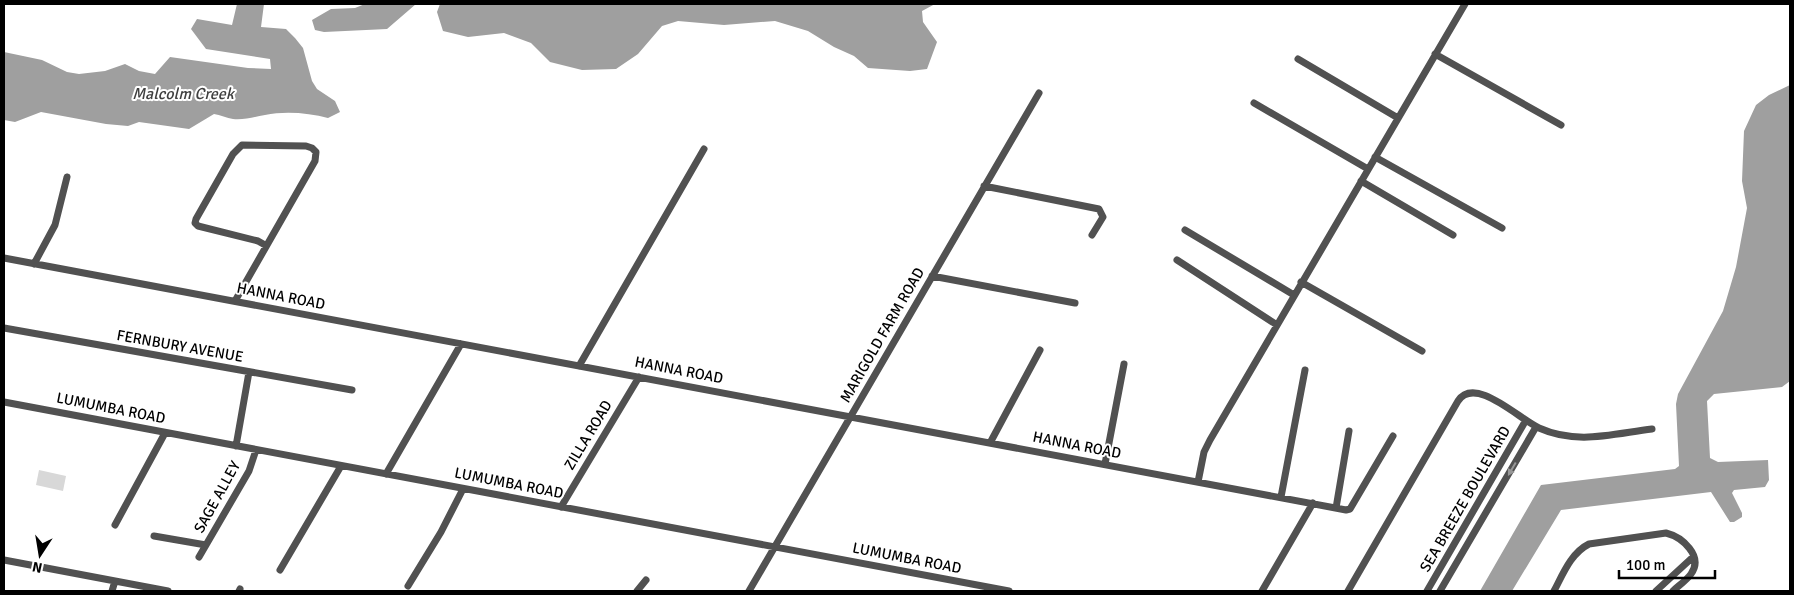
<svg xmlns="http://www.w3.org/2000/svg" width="1794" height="595" viewBox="0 0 1794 595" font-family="Signika,sans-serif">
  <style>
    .green { fill: #d8d8d8 }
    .water { fill: #9f9f9f }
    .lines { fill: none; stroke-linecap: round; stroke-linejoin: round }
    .minor { stroke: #515151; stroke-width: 7 }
    .oneway { fill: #979797 }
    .labels { text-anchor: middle; stroke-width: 4; stroke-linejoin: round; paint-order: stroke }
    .street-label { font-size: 15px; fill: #000; stroke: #fff }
    .water-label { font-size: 16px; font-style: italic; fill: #404040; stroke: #fff }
  </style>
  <rect width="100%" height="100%" fill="#fff"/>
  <!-- green -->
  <path class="green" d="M39,470L66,476L63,491L36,485Z"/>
  <!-- water -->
  <path class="water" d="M237,4H264L261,27L286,29L295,38L303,48L312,81L317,89L335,101L340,112L328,118C309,113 285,111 265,115C254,117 244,120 233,119C227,118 220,115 214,114L189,129L139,122L128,126L106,124L41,112L15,122L4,120V52L42,60L67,72L79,74L105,71L125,64L139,71L155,74L170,57L248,68L271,69L270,59L206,49L191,29L197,19L232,25Z
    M365,4H416L387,29L324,32L315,30L312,20L331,9L355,8Z
    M440,4H935L922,11L923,22L937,42L927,69L910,71L868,68L854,56L834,47L808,31L775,21L724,25L678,21L662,26L638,54L616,69L582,70L550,62L531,43L504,33L468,37L443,31L437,12Z
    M1790,85V381L1782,387L1714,394L1707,401L1710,458L1718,462L1768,460L1769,480L1765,487L1734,490L1732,493L1742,513V517L1734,522H1730L1711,492L1561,510L1512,591H1480L1541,485L1675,469L1679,466L1676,404L1678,394L1723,311L1736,267L1747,208L1742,181L1744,131L1756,105L1769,95Z"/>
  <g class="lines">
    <!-- minor -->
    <path class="minor" d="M1435,54L1561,125
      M1298,59L1398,118
      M1254,103L1368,169
      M1375,157L1502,228
      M1361,181L1453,235
      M984,186L1099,209L1103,217L1092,235
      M1185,230L1294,295
      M4,258L1346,510L1350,509L1393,436
      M1177,260L1277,325
      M34,264L55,225L67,177
      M932,276L1075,303
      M1301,282L1422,351
      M235,301L315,161L316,152L312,148L306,146L242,145L233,154L196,219L195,223L198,226L258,241L265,245
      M4,328L352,390
      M579,366L704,149
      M4,402L1009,591
      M990,443L1040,350
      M236,446L249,372
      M1105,464L1124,364
      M386,474L461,344
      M1198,482L1204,452L1210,440L1465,4
      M1281,497L1305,370
      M561,507L639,377
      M1336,508L1349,431
      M115,525L165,433
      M154,536L206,545
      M199,557L249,471L256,450
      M4,560L168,591
      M280,570L341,466
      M408,586L441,532L463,489
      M112,591L115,581
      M239,591L240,589
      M637,591L646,580
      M749,591L1039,93
      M1262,591L1313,503
      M1348,591L1458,401C1475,375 1519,419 1539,428C1577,445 1612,434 1652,429
      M1427,591L1526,420
      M1440,591L1536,427
      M1554,591C1563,574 1571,553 1589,544L1666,533C1682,537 1704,556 1691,574C1686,581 1678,586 1673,591
      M1656,591L1693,557"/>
  </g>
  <!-- one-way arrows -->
  <defs><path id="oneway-solid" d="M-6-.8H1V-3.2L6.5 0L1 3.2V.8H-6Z" transform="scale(1.25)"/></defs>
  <use class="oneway" href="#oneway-solid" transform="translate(1512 469) rotate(120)"/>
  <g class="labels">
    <!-- street labels -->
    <g class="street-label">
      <text transform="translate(281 296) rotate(11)" y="5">HANNA ROAD</text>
      <text transform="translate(882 335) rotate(-60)" y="5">MARIGOLD FARM ROAD</text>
      <text transform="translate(180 346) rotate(10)" y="5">FERNBURY AVENUE</text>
      <text transform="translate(679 370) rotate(11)" y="5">HANNA ROAD</text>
      <text transform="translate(111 408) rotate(11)" y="5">LUMUMBA ROAD</text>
      <text transform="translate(588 435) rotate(-59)" y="5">ZILLA ROAD</text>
      <text transform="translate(1077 445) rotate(11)" y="5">HANNA ROAD</text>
      <text transform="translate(509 483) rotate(11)" y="5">LUMUMBA ROAD</text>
      <text transform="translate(217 497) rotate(-61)" y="5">SAGE ALLEY</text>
      <text transform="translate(1465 499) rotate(-60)" y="5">SEA BREEZE BOULEVARD</text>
      <text transform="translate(907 558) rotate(11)" y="5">LUMUMBA ROAD</text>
    </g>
    <!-- water labels -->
    <g class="water-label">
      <text x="183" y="99">Malcolm Creek</text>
    </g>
  </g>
  <!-- border -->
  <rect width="1794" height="595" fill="none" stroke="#000000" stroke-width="10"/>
  <!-- north arrow -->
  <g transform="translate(40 555) rotate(192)" stroke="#ffffff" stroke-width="4" paint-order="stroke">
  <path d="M0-4L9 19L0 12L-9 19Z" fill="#000000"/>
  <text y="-8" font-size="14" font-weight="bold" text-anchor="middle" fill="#000000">N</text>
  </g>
  <!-- scale -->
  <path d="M1619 570v8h96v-8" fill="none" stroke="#000000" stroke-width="2.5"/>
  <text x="1626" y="570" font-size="15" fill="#000000" stroke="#ffffff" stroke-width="4" paint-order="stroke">100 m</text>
</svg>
